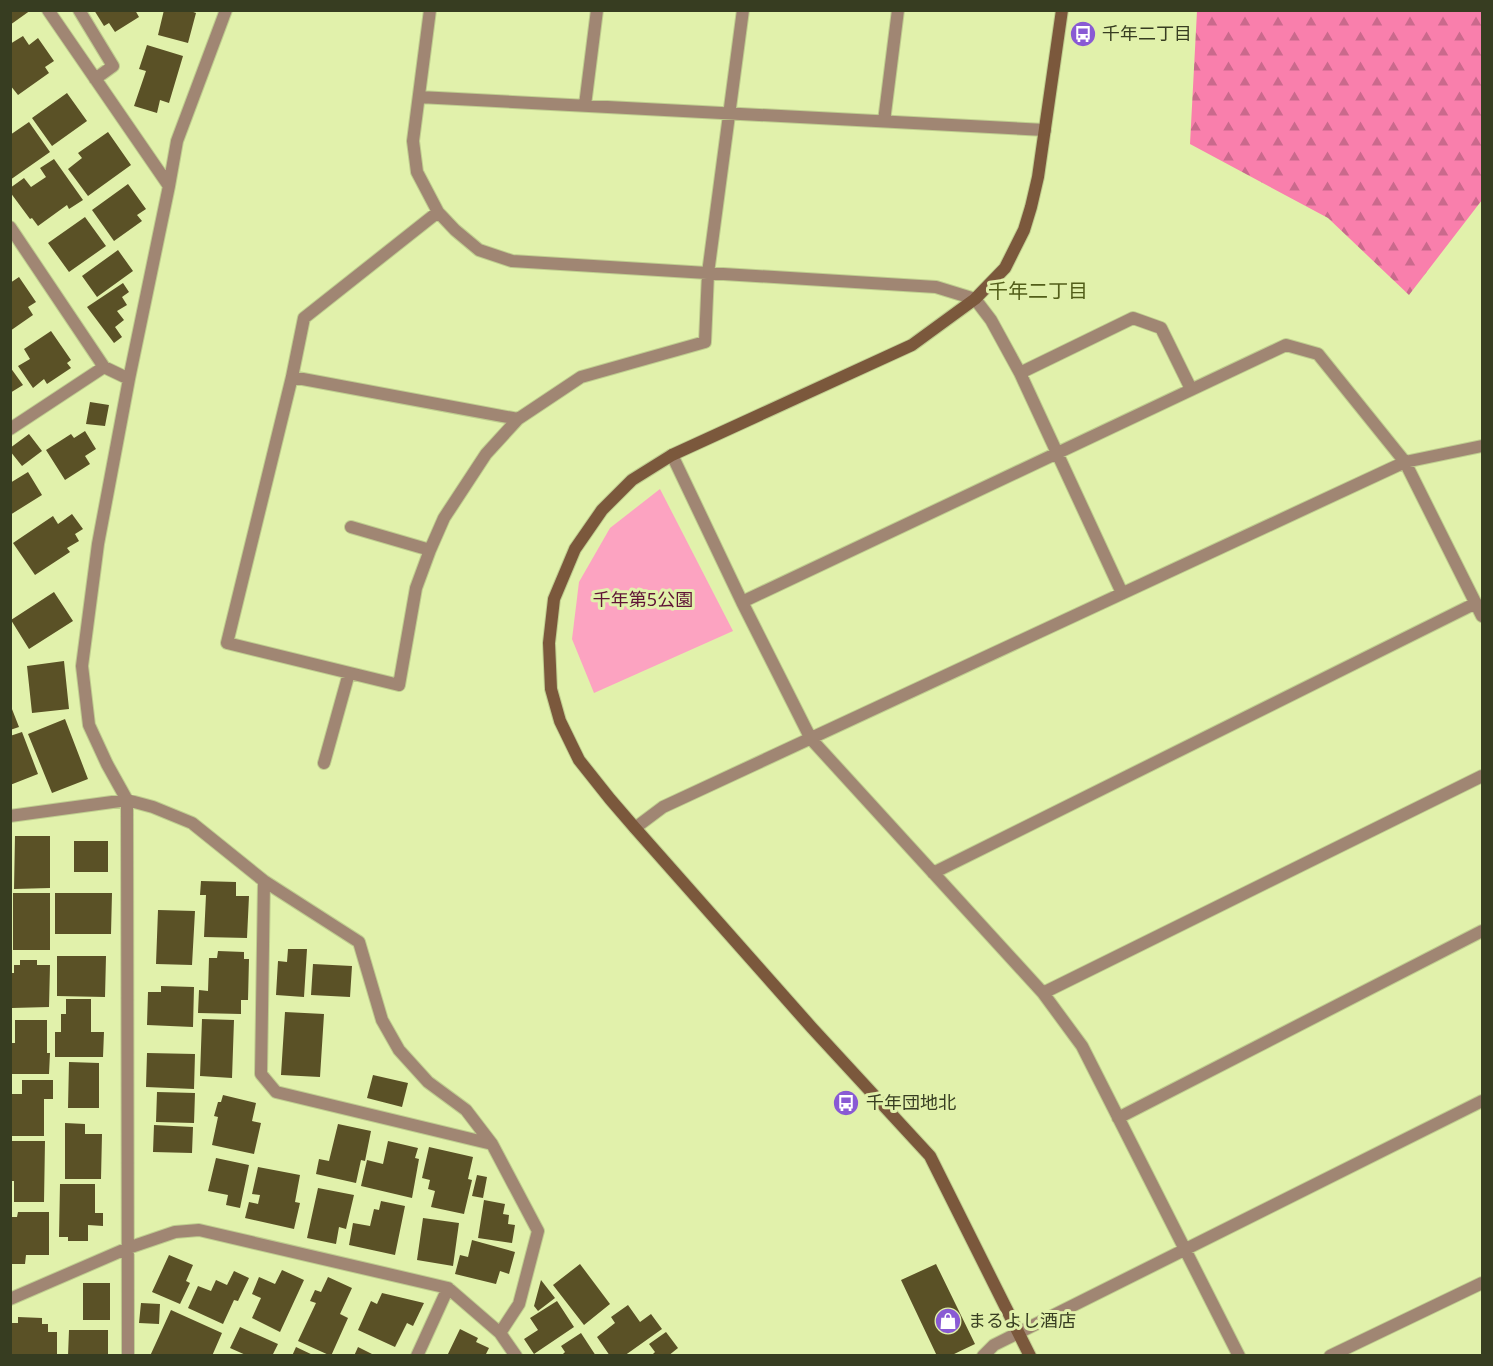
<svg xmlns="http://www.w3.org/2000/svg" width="1493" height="1366" viewBox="0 0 1493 1366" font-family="'Noto Sans','Noto Sans JP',sans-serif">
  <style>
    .green { fill: #fca3c1 }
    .forest { fill: url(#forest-firs) }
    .building { fill: #5a5126 }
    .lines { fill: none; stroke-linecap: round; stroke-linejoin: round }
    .street-casing { stroke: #bfcd8f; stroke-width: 14 }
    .secondary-casing { stroke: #bfcd8f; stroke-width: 14 }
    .street { stroke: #a08673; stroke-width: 12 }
    .secondary { stroke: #7b583c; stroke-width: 12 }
    .labels { text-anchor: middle; stroke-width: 6; stroke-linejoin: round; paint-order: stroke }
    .poi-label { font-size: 18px; fill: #373d21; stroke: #e1f1ab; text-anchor: start }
    .park-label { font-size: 18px; fill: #5f1335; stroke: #e1f1ab }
    .neighbourhood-label { font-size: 20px; fill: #525e19; stroke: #e1f1ab }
  </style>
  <defs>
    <pattern id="forest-firs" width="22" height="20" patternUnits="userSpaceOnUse" patternTransform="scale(1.5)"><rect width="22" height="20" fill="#f97fac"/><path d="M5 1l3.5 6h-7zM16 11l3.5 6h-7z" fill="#ca698c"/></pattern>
  </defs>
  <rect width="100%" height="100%" fill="#e1f1ab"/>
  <!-- green -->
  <path class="green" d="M660,489L733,631L594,693L572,639L579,582L610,528Z"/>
  <!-- forest -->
  <path class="forest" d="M1197,11H1482V200L1409,295L1328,218L1190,144Z"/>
  <!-- building -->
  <path class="building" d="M10,10H31L10,25Z
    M94,10H135L139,17L115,32L109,23L104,26Z
    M164,10H188L196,13L188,43L158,35Z
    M23,36L29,45L38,38L54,61L45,67L49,73L18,95L10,85V44Z
    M147,45L183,56L169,103L160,100L157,113L134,106L146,71L139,69Z
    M67,93L87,121L52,146L32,118Z
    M29,122L50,152L10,180V135Z
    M108,132L131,165L88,196L68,169L82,158L78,153Z
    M54,159L83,200L69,209L67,205L38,226L32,218L30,219L10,192V188L24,178L31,187L46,177L40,168Z
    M128,184L146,209L137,215L142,221L114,241L92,210Z
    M85,217L106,246L69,272L48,243Z
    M118,250L133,271L97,297L82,276Z
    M19,277L36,302L28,307L33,315L10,331V283Z
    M123,283L129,292L122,297L127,305L117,311L124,320L115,327L122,337L114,343L87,307Z
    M51,331L71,360L67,363L71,368L47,384L44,379L33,388L18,366L30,359L24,349Z
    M10,367L23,385L10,393Z
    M90,402L109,405L105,426L86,424Z
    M85,431L96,449L85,456L90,464L65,480L46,450L71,434L74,438Z
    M29,434L42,451L22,466L10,451V448Z
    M28,472L42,495L10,515V483Z
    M72,514L83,529L75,534L79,541L67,548L70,552L35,575L13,543L53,516L58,524Z
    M54,592L73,621L29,649L11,620Z
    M64,661L69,709L32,713L27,666Z
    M10,704L19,727L10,730Z
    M65,719L88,779L52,793L28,734Z
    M22,732L38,774L10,785V736Z
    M15,836H50V888L14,889Z
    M74,841H108V872H74Z
    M201,881L236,882V896H249L247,938L204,937L206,895H200Z
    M13,893H50V950H13Z
    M55,893H112L111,934H55Z
    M158,910L195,911L192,965L156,964Z
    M288,949H307L304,997L276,995L278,961L287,962Z
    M218,951L244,952V959H249L248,1000H241V1014L198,1013L199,990L208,991L209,958H217Z
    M57,956H106L105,997L57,996Z
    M20,960H37V965H50L49,1007L12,1008V973H14V965H20Z
    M313,964L352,966L350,997L311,995Z
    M161,986L194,987L193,1027L147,1025L148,992H161Z
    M66,999H91V1032H104L103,1057H55V1032H61V1014H66Z
    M285,1012L324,1014L320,1077L281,1075Z
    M202,1019L234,1020L232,1078L200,1076Z
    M15,1020H47V1053H50L49,1074H10V1043H15Z
    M147,1053L195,1054L194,1089L146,1087Z
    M69,1062L99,1063V1108H68Z
    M373,1075L408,1083L402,1107L367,1098Z
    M22,1080H53V1099H44V1136H10V1094H22Z
    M157,1092L195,1093L194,1123L156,1122Z
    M223,1095L256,1103L252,1121L261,1123L254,1154L212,1145L218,1117L214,1116L218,1102H221Z
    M65,1123L85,1124V1134H102L101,1179H65Z
    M338,1124L371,1131L365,1161L361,1160L356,1183L316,1174L319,1159L329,1161Z
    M154,1125L193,1127L192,1153L153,1152Z
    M10,1141H45L44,1202H14V1181H10Z
    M388,1141L418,1148L415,1158L419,1159L412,1198L361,1186L367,1160L383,1164Z
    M429,1147L473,1157L468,1179L472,1180L464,1214L431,1207L435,1191L428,1189L430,1180L422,1178Z
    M216,1158L249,1165L240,1208L226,1205L228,1195L208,1191Z
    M258,1167L300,1175L295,1202L300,1203L294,1229L245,1218L249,1202L258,1204L260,1195L252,1194Z
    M477,1175L487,1177L483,1198L472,1196Z
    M60,1184H95V1213H103V1226L88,1225V1241H68V1237H59Z
    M318,1188L354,1195L346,1229L339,1227L336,1244L307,1238Z
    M484,1200L505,1204L503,1214L509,1215L508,1224L515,1225L512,1243L478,1238Z
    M381,1201L405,1206L395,1255L349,1245L353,1223L370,1226L374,1209L379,1210Z
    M18,1212H49V1255H26L25,1264H10V1217H17Z
    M423,1218L459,1223L453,1266L417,1260Z
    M472,1240L515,1252L509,1274L500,1271L496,1284L455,1274L460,1255L468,1257Z
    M169,1255L193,1265L186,1281L190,1283L180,1304L152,1292Z
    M580,1264L610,1304L584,1325L553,1285Z
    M936,1264L975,1344L950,1356H937L901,1280Z
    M282,1270L304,1280L280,1332L252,1318L261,1298L252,1294L259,1277L275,1284Z
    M234,1271L249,1278L238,1301L234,1300L223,1324L188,1308L198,1286L211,1291L216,1280L227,1285Z
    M328,1277L352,1288L340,1314L348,1318L331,1356L298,1341L316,1303L310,1301L315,1290L321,1292Z
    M541,1280L555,1298L538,1311L534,1306Z
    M83,1283H110V1320H83Z
    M382,1293L424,1303L413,1326L407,1323L395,1347L358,1330L371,1301L377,1304Z
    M557,1301L574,1327L534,1354L524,1339L538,1330L530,1318Z
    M141,1303L160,1304L159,1324L139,1323Z
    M628,1305L640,1322L651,1314L662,1329L624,1356H610L597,1337L615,1323L611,1317Z
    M171,1310L222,1333L212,1356H150Z
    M18,1317L42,1318V1324H48V1332H57V1356H11V1323H18Z
    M240,1327L278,1344L272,1356H248L230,1348Z
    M460,1329L478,1338L476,1342L489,1348L485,1356H447Z
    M69,1330H108V1356H68Z
    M666,1332L678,1348L668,1356H651L655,1352L649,1344Z
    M581,1333L596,1356H561L565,1352L561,1346Z
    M296,1347L315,1356H292Z
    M358,1347L376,1356H354Z"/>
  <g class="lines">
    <!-- street casing -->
    <g class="street-casing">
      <path id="street" d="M48,10L169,186
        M79,10L113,66L95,79
        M430,10L413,141L417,172L438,212L455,230L479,250L512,261L936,287L975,299L991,320L1020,373L1122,593
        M419,97L1045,130
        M585,105L597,10
        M884,121L898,10
        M438,212L304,318L292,377L227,643L399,685L416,588L430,550L444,518L486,454L518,419L581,377L705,342L708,273L743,10
        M10,227L104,367
        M1020,373L1133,318L1161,328L1191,389
        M292,377L518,419
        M10,429L104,367L129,379
        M672,455L742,602L811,739L1043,993L1082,1046L1239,1356
        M351,527L430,550
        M742,602L1286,345L1318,354L1405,462L1482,616
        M324,763L349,673
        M10,816L127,800L153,807L192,823L264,881L359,942L382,1020L399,1050L428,1082L466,1110L492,1144L538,1231L519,1304L500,1333
        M635,828L663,807L1405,462L1482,446
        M933,873L1476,603
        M264,881L261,1074L276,1092L492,1144
        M1043,993L1482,776
        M1118,1118L1482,931
        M10,1299L128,1248L175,1232L199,1230L448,1288L500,1333L516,1356
        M128,1356L127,800L107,764L89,725L82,666L98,544L129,379L169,186L177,141L226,10
        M417,1356L448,1288
        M983,1356L994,1345L1482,1101
        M1330,1356L1482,1283"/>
    </g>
    <!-- secondary casing -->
    <g class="secondary-casing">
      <path id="secondary" d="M1030,1356L930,1156L812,1028L635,828L610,799L579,760L560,721L551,689L549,643L554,599L575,549L602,510L632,480L672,455L912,345L975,299L1005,268L1024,230L1031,207L1038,177L1062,10"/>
    </g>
    <!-- street -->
    <use href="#street" class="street"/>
    <!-- secondary -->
    <use href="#secondary" class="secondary"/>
  </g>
  <!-- icons -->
  <defs>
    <g id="bus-disc" transform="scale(1.35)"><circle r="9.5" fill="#895ad4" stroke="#e1f1ab"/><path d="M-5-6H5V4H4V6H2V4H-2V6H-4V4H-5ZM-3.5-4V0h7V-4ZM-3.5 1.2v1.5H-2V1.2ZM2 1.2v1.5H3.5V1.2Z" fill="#fff"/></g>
    <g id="shop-disc" transform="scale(1.35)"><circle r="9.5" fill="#895ad4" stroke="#e1f1ab"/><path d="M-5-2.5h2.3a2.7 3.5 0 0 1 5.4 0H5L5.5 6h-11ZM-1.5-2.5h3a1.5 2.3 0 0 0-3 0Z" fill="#fff"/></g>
  </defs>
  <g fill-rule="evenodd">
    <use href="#bus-disc" x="1083" y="34"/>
    <use href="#bus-disc" x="846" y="1103"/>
    <use href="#shop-disc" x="948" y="1321"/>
  </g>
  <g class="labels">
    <!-- poi labels -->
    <g class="poi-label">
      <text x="1102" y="40">千年二丁目</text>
      <text x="866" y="1109">千年団地北</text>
      <text x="968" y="1327">まるよし酒店</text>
    </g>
    <!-- park labels -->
    <g class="park-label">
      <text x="643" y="606">千年第5公園</text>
    </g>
    <!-- neighbourhood labels -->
    <g class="neighbourhood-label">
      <text x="1038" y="298">千年二丁目</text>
    </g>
  </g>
  <!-- border -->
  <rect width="1493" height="1366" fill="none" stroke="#373d21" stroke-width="24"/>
</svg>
